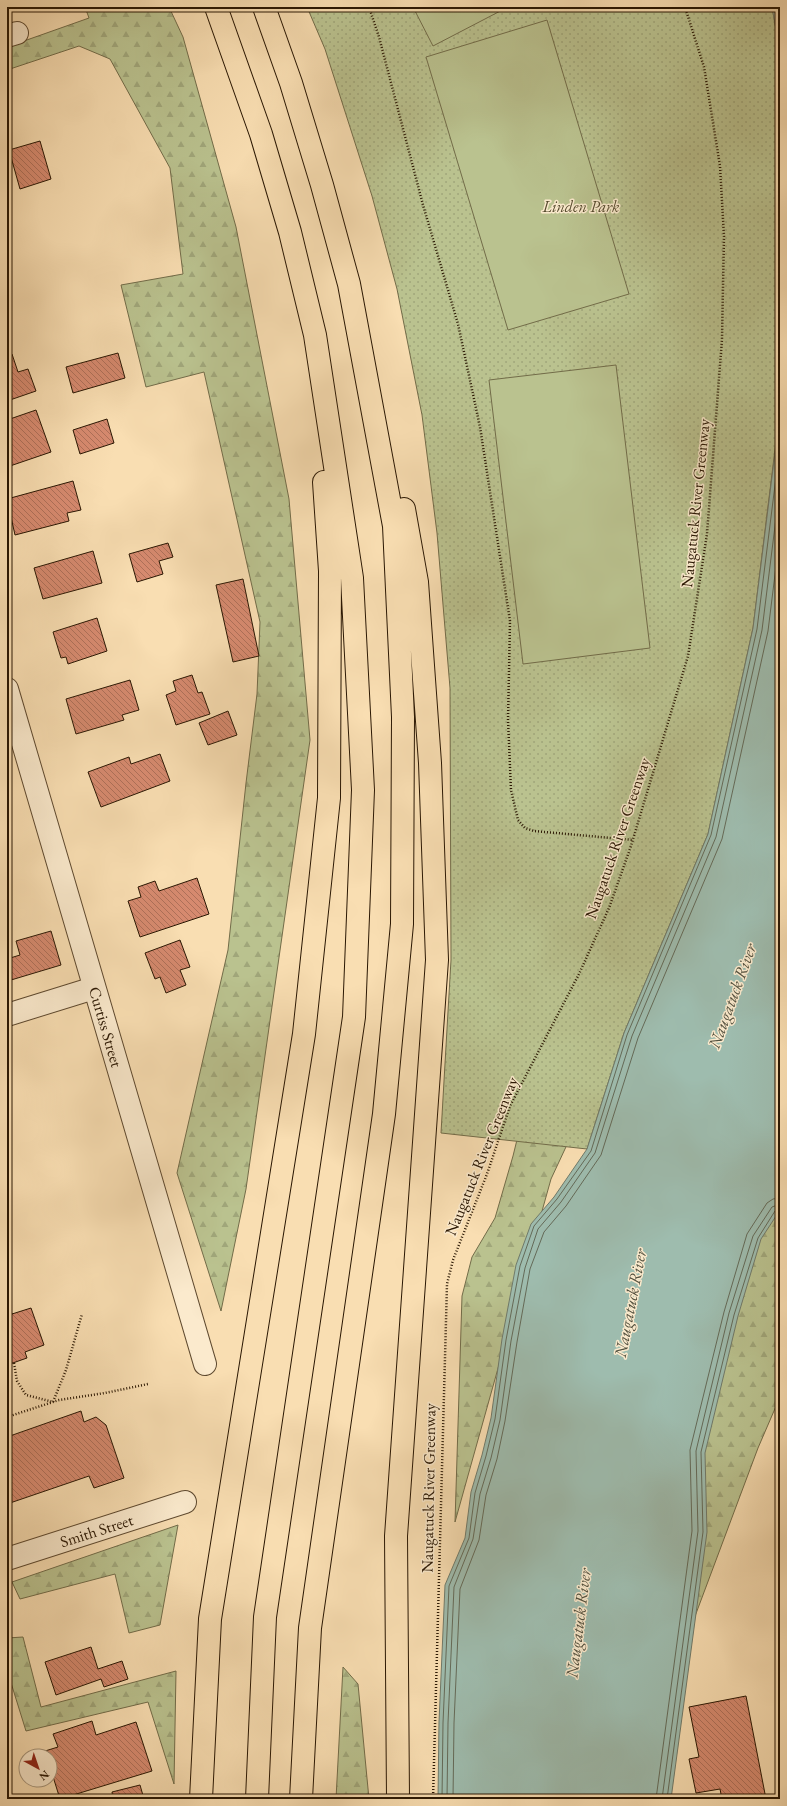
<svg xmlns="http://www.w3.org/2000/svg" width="787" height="1806" viewBox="0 0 787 1806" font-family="'EB Garamond',serif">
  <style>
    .forest { fill: url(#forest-firs); stroke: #726c49 }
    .park { fill: url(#park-dots); stroke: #726c49 }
    .pitch { fill: #bac28f; stroke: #726c49 }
    .water { fill: #9ebcae; stroke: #707a6a }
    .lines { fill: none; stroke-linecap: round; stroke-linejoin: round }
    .shore { stroke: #646a58; stroke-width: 1 }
    .building { fill: url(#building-back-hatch); stroke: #2a1703 }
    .street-casing { stroke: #5e492f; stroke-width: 24 }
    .highway-casing { stroke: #2a1703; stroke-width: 24 }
    .path { stroke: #2a1703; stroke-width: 2.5; stroke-dasharray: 1 2; stroke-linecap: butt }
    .street { stroke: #fbeacd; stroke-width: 22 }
    .highway { stroke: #f9deb2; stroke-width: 22 }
    .labels { text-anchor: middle; stroke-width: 3; stroke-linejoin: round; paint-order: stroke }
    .park-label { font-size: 16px; font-style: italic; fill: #554a2d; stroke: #fbeacd }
    .street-label { font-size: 16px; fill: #2a1703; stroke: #fbeacd }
    .water-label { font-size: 17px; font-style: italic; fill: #53513f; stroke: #fbeacd }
  </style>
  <defs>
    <pattern id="forest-firs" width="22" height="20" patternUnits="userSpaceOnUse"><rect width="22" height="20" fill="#bac28f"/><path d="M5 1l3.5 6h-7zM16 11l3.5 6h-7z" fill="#a0a67a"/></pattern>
    <pattern id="park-dots" width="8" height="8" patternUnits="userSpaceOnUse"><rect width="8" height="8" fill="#bac28f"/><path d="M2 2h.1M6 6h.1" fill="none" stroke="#a0a67a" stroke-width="1.8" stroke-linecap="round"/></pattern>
    <pattern id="building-back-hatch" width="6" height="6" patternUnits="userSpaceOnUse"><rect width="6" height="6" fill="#d68a6f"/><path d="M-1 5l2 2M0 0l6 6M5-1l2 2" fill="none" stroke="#ae7059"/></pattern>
  </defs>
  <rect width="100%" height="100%" fill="#f9deb2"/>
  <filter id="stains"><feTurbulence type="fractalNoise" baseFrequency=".005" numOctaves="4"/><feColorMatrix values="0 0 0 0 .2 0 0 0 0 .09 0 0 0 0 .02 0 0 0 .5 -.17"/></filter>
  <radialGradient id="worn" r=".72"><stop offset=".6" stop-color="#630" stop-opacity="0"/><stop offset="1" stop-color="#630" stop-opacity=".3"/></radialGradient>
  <!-- forest -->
  <path class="forest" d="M85,7H169L183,37L236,227L289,499L310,740L246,1189L221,1311L177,1173L228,950L246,783L257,694L260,622L204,372L146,387L121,285L183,274L170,168L110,59L79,46L7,70V47L89,18Z
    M613,1046L551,1179L455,1522L462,1296L472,1257L495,1218L513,1156L526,1103Z
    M780,1193V1397L758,1448L673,1675L730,1255Z
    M178,1525L160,1625L129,1633L115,1574L20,1599L12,1582Z
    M23,1637L41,1707L176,1671L174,1784L148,1702L26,1731L7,1670V1638Z
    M343,1667L358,1684L369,1799H336Z"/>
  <!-- park -->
  <path class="park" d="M307,7H772L780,52V409L753,628L708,834L624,1033L587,1149L441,1133L451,960L450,688L437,533L422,415L397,289L372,196L325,49Z"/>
  <!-- pitch -->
  <path class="pitch" d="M413,7H508L433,46Z
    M547,20L629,294L508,330L426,57Z
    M616,365L650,648L523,664L489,380Z"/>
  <!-- water -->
  <path class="water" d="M772,7H780V52Z
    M780,413V1210L761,1239L738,1316L705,1453L707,1532L671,1799H438L439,1722L445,1585L465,1538L471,1492L482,1455L491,1418L502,1339L516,1265L531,1224L554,1197L587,1149L624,1033L708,834L753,628Z"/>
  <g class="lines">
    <!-- shore -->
    <path class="shore" d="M442,1799L443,1723L449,1586L469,1538L475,1493L486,1456L495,1419L506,1340L520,1266L534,1226L557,1199L591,1151L627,1035L711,835L757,629L780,445
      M447,1799L448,1723L454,1587L473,1539L480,1494L491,1458L500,1420L511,1341L525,1268L538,1229L561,1202L595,1153L632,1036L716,837L762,630L780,486
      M453,1799L454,1723L460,1589L479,1540L486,1495L497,1459L505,1421L517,1342L530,1269L544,1232L566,1206L601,1155L638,1038L722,839L768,631L780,534
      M656,1799L692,1531L690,1450L724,1312L747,1234L767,1203L773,1199L780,1198
      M662,1799L698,1531L696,1451L729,1313L753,1236L772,1207L780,1204
      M667,1799L703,1532L701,1452L734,1315L758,1238L775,1211L780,1209"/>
  </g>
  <!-- building -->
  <path class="building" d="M40,141L51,179L20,189L9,150Z
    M118,353L125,378L73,393L66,367Z
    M12,354L18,372L28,369L36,391L7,401V355Z
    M36,410L51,452L7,467V420Z
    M107,419L114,443L80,454L73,430Z
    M73,481L81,510L67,513L69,521L15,535L7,499Z
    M168,543L173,557L159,561L163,574L137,582L129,554Z
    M93,551L102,583L43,599L34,568Z
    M243,579L259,656L233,662L216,585Z
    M97,618L107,651L68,664L66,657L61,658L53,632Z
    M192,675L198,693L202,692L210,714L176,725L166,695L176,691L173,681Z
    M130,680L139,710L122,715L124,720L76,734L66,699Z
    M228,711L237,735L208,745L199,723Z
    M160,754L170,781L101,807L88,772L129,757L131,764Z
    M197,878L209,914L140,937L128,901L141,897L138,887L155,881L159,891Z
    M51,931L61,965L11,980L7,966V959L20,955L16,941Z
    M180,940L190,967L180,970L186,985L166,993L160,977L155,979L145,953Z
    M10,1308L12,1314L31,1308L44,1345L25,1352L27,1358L7,1365V1309Z
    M81,1411L84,1422L96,1417L106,1425L124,1478L94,1488L89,1476L7,1504V1437Z
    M91,1647L98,1669L122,1661L128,1679L104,1687L101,1679L56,1695L45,1662Z
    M746,1696L766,1799H722L720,1789L696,1793L689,1759L699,1757L689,1707Z
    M92,1721L96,1735L136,1722L152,1771L60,1799L50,1767V1756H46L45,1751L58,1747L53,1734Z
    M140,1785L144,1799H113L112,1792Z"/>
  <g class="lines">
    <!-- street casing -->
    <g class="street-casing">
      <g id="street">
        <path d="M7,36L17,33"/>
        <path id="s1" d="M7,689L205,1364"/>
        <path d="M7,1015L94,988"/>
        <path id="s2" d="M7,1559L185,1502"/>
      </g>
    </g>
    <!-- highway casing -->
    <g class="highway-casing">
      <path id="highway" d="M216,7L261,134L290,232L315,335L352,578L363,790L354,1017L265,1617L257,1799
        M264,7L291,83L322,185L349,284L394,526L403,717L402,924L384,1114L310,1628L301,1799
        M201,1799L210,1619L304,1034L329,798L330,571L324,482
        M398,1799L396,1536L437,960L430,763L417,582L404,509"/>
    </g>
    <!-- path -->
    <path class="path" d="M369,7L379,37L423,205L458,324L480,427L510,621L508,720L511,790L518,820L525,828L534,831L633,840
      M14,1363L17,1381L26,1395L53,1402L66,1370L82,1314
      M7,1417L59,1400L105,1393L148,1384
      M433,1799L447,1284L453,1260L487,1174L510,1106L579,974L609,908L631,846L688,656L707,534L722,339L724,236L720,166L704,67L685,7"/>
    <!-- street -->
    <use href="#street" class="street"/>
    <!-- highway -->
    <use href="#highway" class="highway"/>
  </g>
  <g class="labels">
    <!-- park labels -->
    <g class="park-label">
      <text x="581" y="212">Linden Park</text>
    </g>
    <!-- street labels -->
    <g class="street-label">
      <text transform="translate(695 503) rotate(-84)" y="6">Naugatuck River Greenway</text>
      <text transform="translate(617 838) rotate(-71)" y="6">Naugatuck River Greenway</text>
      <text dy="6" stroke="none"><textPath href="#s1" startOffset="352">Curtiss Street</textPath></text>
      <text transform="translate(481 1156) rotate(-68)" y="6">Naugatuck River Greenway</text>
      <text transform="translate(428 1488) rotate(-89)" y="6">Naugatuck River Greenway</text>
      <text dy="6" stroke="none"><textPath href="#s2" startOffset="94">Smith Street</textPath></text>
    </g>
    <!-- water labels -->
    <g class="water-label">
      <text transform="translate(732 996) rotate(-70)" y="6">Naugatuck River</text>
      <text transform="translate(630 1303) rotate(-79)" y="6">Naugatuck River</text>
      <text transform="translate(578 1623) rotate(-83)" y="6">Naugatuck River</text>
    </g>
  </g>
  <!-- margin -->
  <rect width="787" height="1806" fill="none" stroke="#f9deb2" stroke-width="24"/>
  <rect x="8" y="8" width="771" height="1790" fill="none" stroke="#2a1703" stroke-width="2"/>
  <rect x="12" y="12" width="763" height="1782" fill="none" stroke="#2a1703"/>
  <!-- north arrow -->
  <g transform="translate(38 1768) rotate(140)"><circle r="19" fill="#fbeacd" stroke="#a7967c"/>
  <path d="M0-3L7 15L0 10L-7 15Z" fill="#8f2418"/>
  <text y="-6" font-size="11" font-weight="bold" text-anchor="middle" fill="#2a1703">N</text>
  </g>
  <rect width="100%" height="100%" filter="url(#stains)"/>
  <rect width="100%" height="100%" fill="url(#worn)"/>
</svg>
